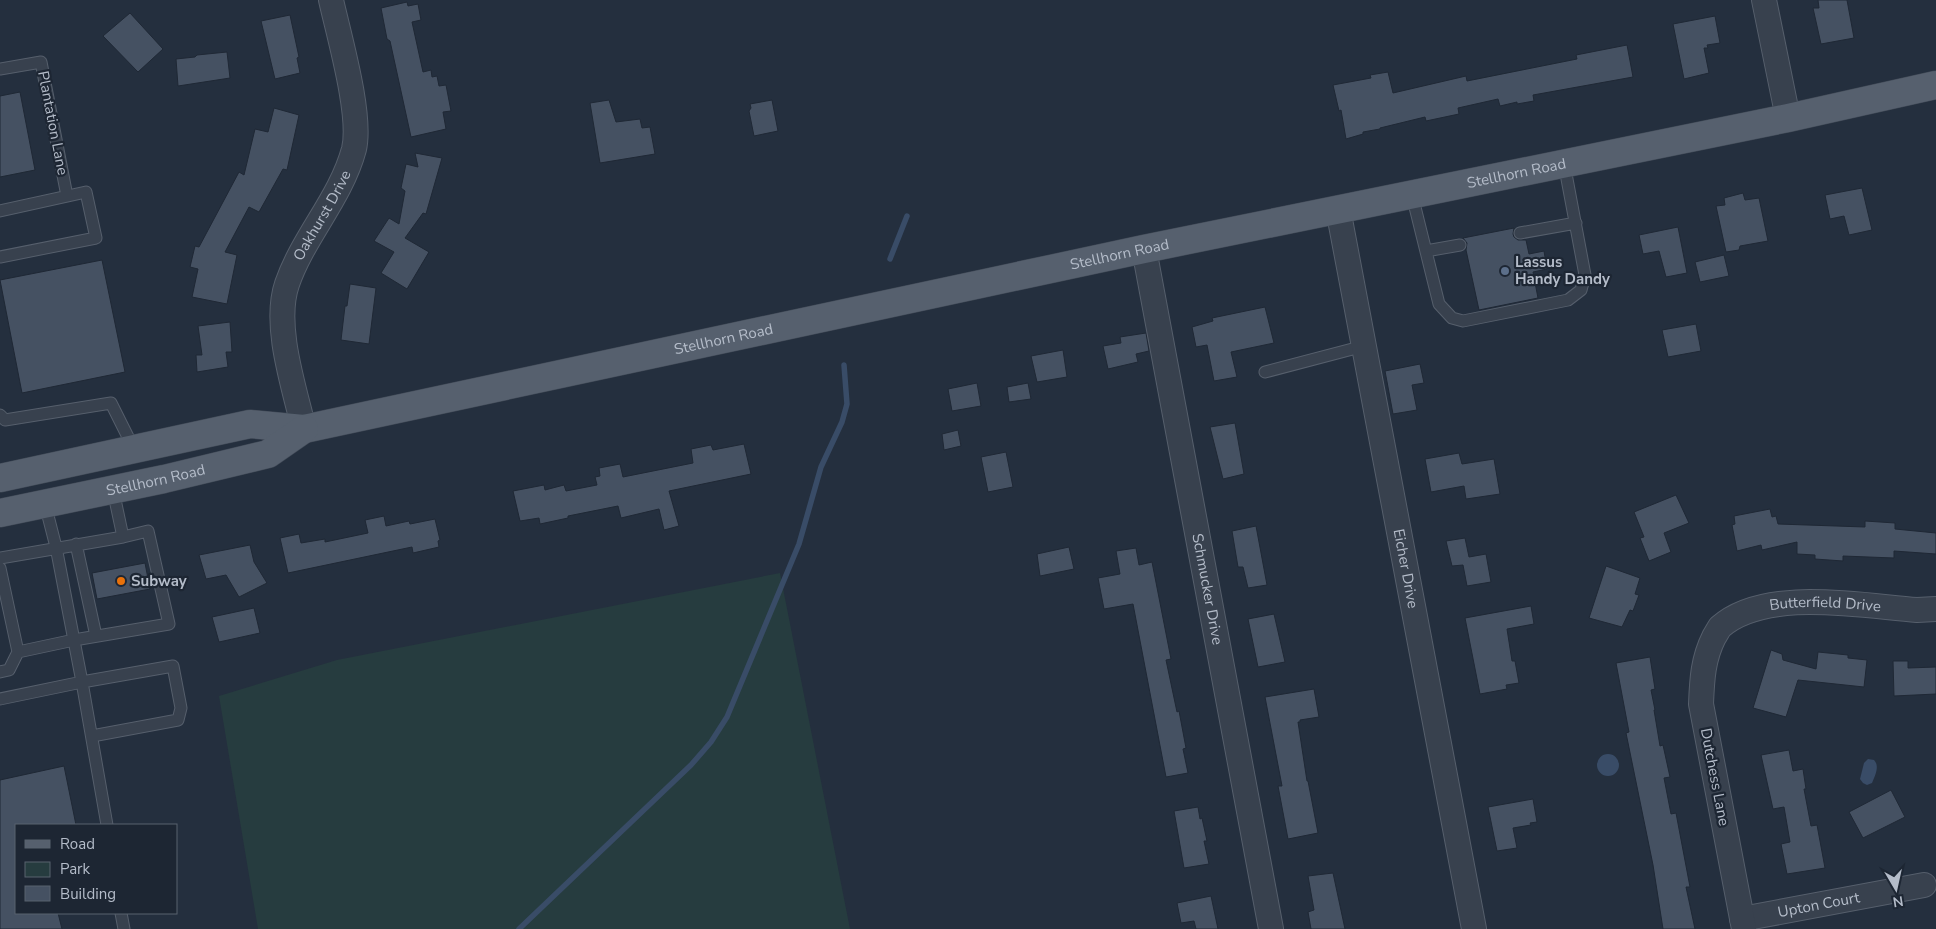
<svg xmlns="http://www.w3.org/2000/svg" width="1936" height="929" viewBox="0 0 1936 929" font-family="'Nunito Sans',sans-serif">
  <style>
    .green { fill: #263c3f }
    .water { fill: #394c67 }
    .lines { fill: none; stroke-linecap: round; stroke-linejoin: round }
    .stream { stroke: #394c67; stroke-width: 5.5 }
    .building { fill: #455162; stroke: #1f2835 }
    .service-casing { stroke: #565f6c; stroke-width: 13 }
    .minor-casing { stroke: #565f6c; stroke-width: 26 }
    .primary-casing { stroke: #414a57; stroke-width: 29 }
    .service { stroke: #38414e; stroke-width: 11 }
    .minor { stroke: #38414e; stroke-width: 24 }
    .primary { stroke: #56606e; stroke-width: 28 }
    .service-dot { fill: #5c6f8a; stroke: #1d2633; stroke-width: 2 }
    .food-dot { fill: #e8710a; stroke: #1d2633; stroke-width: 2 }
    .labels { text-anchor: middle; stroke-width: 4.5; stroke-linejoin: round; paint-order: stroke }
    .street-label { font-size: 15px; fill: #b4bcc9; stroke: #1d2633 }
    .poi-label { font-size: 15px; font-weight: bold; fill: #b4bcc9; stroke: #1d2633; text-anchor: start }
  </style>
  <rect width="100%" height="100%" fill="#242f3e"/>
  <!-- green -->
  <path class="green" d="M780,573L850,929H258L219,696L337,660Z"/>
  <!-- water -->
  <path class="water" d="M1597 765a11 11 0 1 1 22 0a11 11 0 1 1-22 0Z
    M1868,759L1874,760C1880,766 1875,776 1872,783L1867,785L1863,783L1860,779L1864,763Z"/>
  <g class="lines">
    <!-- stream -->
    <path class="stream" d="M890,259L907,216
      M519,929L691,765L711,742L727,717L799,544L821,467L842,422L847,404L844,365"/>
  </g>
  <!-- building -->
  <path class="building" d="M1818,0H1847L1854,38L1821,44L1813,8H1819Z
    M407,2L408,6L418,4L421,20L412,22L423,72L431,70L432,77L437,76L439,86L446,85L451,111L443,112L446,129L411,137L390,41L387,39L381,8Z
    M130,13L163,49L138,72L103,36Z
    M290,15L299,57L297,58L300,73L275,79L261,21Z
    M1715,16L1720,43L1707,45L1708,48H1704L1709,73L1684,79L1673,24Z
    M1627,45L1633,77L1533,95L1534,101L1517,104V102L1500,106L1498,99L1458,108L1459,114L1426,121L1425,117L1380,128V129L1363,132V134L1346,139L1341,110L1339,111L1333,85L1371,78L1370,75L1388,72L1393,93L1466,76L1467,81L1577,59L1576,55Z
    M227,52L230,78L178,86L176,59L195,57L197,55Z
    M20,92L35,170L0,177V96Z
    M609,100L616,122L640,119L642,128L650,127L655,154L600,163L590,103Z
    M772,100L778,131L754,136L749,111L751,108L750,104Z
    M274,108L299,115L287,170L283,169L259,212L249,207L225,252L237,255L227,304L192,297L198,269L190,267L195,246L199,247L239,172L244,175L255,129L268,132Z
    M415,153L442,158L426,214L423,213L405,238L429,252L407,289L381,273L394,252L374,241L389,218L399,224L405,191L401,188L406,164L418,167Z
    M1862,188L1872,230L1849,235L1844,216L1830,219L1825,195Z
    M1743,193L1745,200L1759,198L1768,241L1740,246L1739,250L1726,252L1716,206L1725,205L1724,198Z
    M1678,227L1687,273L1666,277L1659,251L1643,254L1639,235Z
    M1514,228L1513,234L1514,237L1518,240H1526L1529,254L1544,251L1547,269L1533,272L1538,298L1479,310L1466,250L1467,243L1463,238Z
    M1724,255L1729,276L1700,282L1695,262Z
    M102,260L125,372L22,393L0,280Z
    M350,284L376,288L369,344L341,340L345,306H347Z
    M1265,307L1274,343L1231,352L1237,377L1214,381L1207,345L1196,347L1192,327L1213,321L1212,318Z
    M230,322L232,352H226L228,367L197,372L196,355H202L198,326Z
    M1696,324L1701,351L1668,357L1662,330Z
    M1146,333L1149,351L1136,354L1138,362L1108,369L1103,346L1121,343L1120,337Z
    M1063,350L1067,377L1037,382L1031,356Z
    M1420,364L1424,383L1412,385L1417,410L1393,414L1385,371Z
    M977,383L981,406L952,411L948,389Z
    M1028,383L1031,399L1009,402L1007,387Z
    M1235,423L1244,474L1223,479L1210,427Z
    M958,430L961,446L944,450L942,434Z
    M744,444L751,474L669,491L679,526L664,530L659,509L621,518L618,506L568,516V518L540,524L539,518L520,521L513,491L544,485L545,490L564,485L566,491L597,485L595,477L600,476L599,468L620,464L623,477L693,463L691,449L711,445L713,450Z
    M1006,452L1013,487L988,492L981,457Z
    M1459,453L1462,464L1494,459L1500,494L1466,499L1464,486L1431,492L1425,459Z
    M1676,495L1689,523L1664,533L1671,552L1649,561L1640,538L1644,537L1634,512Z
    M1770,509L1772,517L1776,516L1778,524L1865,527V521L1895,523V529L1936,533V554L1894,551V558L1843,556V561L1815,559V555L1797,554V542L1762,550L1761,545L1737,551L1732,525L1735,524L1734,516Z
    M384,516L386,526L409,521L410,524L435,519L440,540L438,541L439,547L413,553L412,547L288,573L280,538L299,534L301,543L325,539V542L368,533L365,520Z
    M1256,526L1267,585L1248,588L1243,567H1238L1232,531Z
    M1465,538L1469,557L1486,554L1491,582L1467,586L1463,565L1452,566L1446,541Z
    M250,545L254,562L267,583L239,597L226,575L206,579L199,555Z
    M1069,547L1074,569L1040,576L1037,554Z
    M1136,548L1139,565L1152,562L1171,659L1166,660L1177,712L1179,711L1186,748L1183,749L1188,773L1166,777L1133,604L1104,609L1098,578L1120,574L1116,551Z
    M145,563L150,589L97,599L92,573Z
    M1606,566L1640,578L1635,594L1639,595L1633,611L1630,610L1622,627L1589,618Z
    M1531,606L1534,624L1507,629L1512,661H1515L1519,683L1506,685L1507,689L1480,694L1465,618Z
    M254,608L260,633L219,642L212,617Z
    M1274,614L1285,662L1258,667L1248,619Z
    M1771,650L1782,654L1783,660L1816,669L1818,652L1848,655V658L1867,660L1864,687L1798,680L1786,717L1753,708Z
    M1650,657L1655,689L1651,690L1655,710H1654L1660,746L1663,745L1670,777L1664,778L1671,814L1676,813L1690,887H1686L1695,929H1663L1653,865L1626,733L1629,732L1616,663Z
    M1893,661H1908V668L1936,667V694L1894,696Z
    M1314,689L1319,717L1300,720V722H1298L1307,781H1308L1318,833L1288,839L1278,786H1282L1265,697Z
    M1789,750L1793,771L1803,769L1806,789H1804L1811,826L1817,825L1825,868L1787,874L1781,844L1790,842L1784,807L1773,809L1761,755Z
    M64,766L76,825H16V913H58L62,929H0V780Z
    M1891,790L1905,817L1863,838L1849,812Z
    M1533,799L1537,822L1530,823L1531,825L1513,828L1517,848L1497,851L1488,807Z
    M1198,807L1200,819L1202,818L1207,841H1204L1209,864L1184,868L1174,811Z
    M1333,873L1345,929H1311L1308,912L1314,910L1308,876Z
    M1211,896L1218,929H1196L1194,921L1181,923L1177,903Z"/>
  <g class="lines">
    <!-- service casing -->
    <g class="service-casing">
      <path id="service" d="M0,69L41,62L67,196
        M1412,195L1439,304L1452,318L1463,321L1568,300L1581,290L1585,275L1564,163
        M0,211L86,192L96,238L0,257
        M1520,233L1576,223
        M1426,251L1460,245
        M1265,372L1364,346
        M0,415L5,420L111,403L134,449
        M76,544L96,636
        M0,558L123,537L113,490
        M0,568L18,652L74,640L169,624L148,531L123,537
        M0,672L9,670L18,652
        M0,699L82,682L56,547L45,504
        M92,736L178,720L181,708L173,666L82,682L107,825
        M121,913L124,929"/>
    </g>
    <!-- minor casing -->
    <g class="minor-casing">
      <g id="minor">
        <path d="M1764,0L1788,118"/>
        <path id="s1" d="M1338,209L1474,929"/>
        <path id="s2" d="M1144,249L1271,929"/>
        <path id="s3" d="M304,429C294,387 273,325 287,284C303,237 341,198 354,149C362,115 339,36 331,0"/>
        <path id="s4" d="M1742,919L1924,885"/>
        <path id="s5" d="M1744,929L1701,704C1702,679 1703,659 1714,637C1716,634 1718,630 1720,627C1765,587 1862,606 1917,610L1936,609"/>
      </g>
    </g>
    <!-- primary casing -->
    <g class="primary-casing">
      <g id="primary">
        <path id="s6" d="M0,478L250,424L304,429L1144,249L1788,118L1936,85"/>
        <path id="s7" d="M0,513L164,479L268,454L304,429"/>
      </g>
    </g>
    <!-- service -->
    <use href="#service" class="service"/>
    <!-- minor -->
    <use href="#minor" class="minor"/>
    <!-- primary -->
    <use href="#primary" class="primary"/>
  </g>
  <!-- markers -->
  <circle class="service-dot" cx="1505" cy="271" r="5"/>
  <circle class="food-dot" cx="121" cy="581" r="5"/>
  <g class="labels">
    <!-- street labels -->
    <g class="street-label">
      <text transform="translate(53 123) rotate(79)" y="5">Plantation Lane</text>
      <text dy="5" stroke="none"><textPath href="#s6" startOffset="1549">Stellhorn Road</textPath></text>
      <text dy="5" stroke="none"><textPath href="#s3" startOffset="225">Oakhurst Drive</textPath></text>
      <text dy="5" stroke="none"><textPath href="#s6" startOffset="1144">Stellhorn Road</textPath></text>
      <text dy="5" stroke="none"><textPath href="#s6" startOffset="739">Stellhorn Road</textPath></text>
      <text dy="5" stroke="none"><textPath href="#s7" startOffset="159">Stellhorn Road</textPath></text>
      <text dy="5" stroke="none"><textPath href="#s1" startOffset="366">Eicher Drive</textPath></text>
      <text dy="5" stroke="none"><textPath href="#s2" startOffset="346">Schmucker Drive</textPath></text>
      <text dy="5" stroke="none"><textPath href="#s5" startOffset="420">Butterfield Drive</textPath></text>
      <text transform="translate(1715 777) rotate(79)" y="5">Dutchess Lane</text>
      <text dy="5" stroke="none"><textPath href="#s4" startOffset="78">Upton Court</textPath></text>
    </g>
    <!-- poi labels -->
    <g class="poi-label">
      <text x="1515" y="267">Lassus<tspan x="1515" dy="17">Handy Dandy</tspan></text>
      <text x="131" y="586">Subway</text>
    </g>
  </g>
  <!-- legend -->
  <rect x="15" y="824" width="162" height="90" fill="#1d2633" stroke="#59626f"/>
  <rect x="25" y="840" width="25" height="8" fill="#56606e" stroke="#59626f"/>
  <text x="60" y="849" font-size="15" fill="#b4bcc9">Road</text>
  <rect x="25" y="862" width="25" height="15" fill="#263c3f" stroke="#59626f"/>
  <text x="60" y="874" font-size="15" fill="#b4bcc9">Park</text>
  <rect x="25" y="886" width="25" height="15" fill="#455162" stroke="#59626f"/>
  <text x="60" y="899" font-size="15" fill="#b4bcc9">Building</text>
  <!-- north arrow -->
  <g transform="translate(1896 889) rotate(171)" stroke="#1d2633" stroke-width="4" paint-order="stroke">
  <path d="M0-4L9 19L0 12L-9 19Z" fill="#b4bcc9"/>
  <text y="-8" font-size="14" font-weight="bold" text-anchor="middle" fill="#b4bcc9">N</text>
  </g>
</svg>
